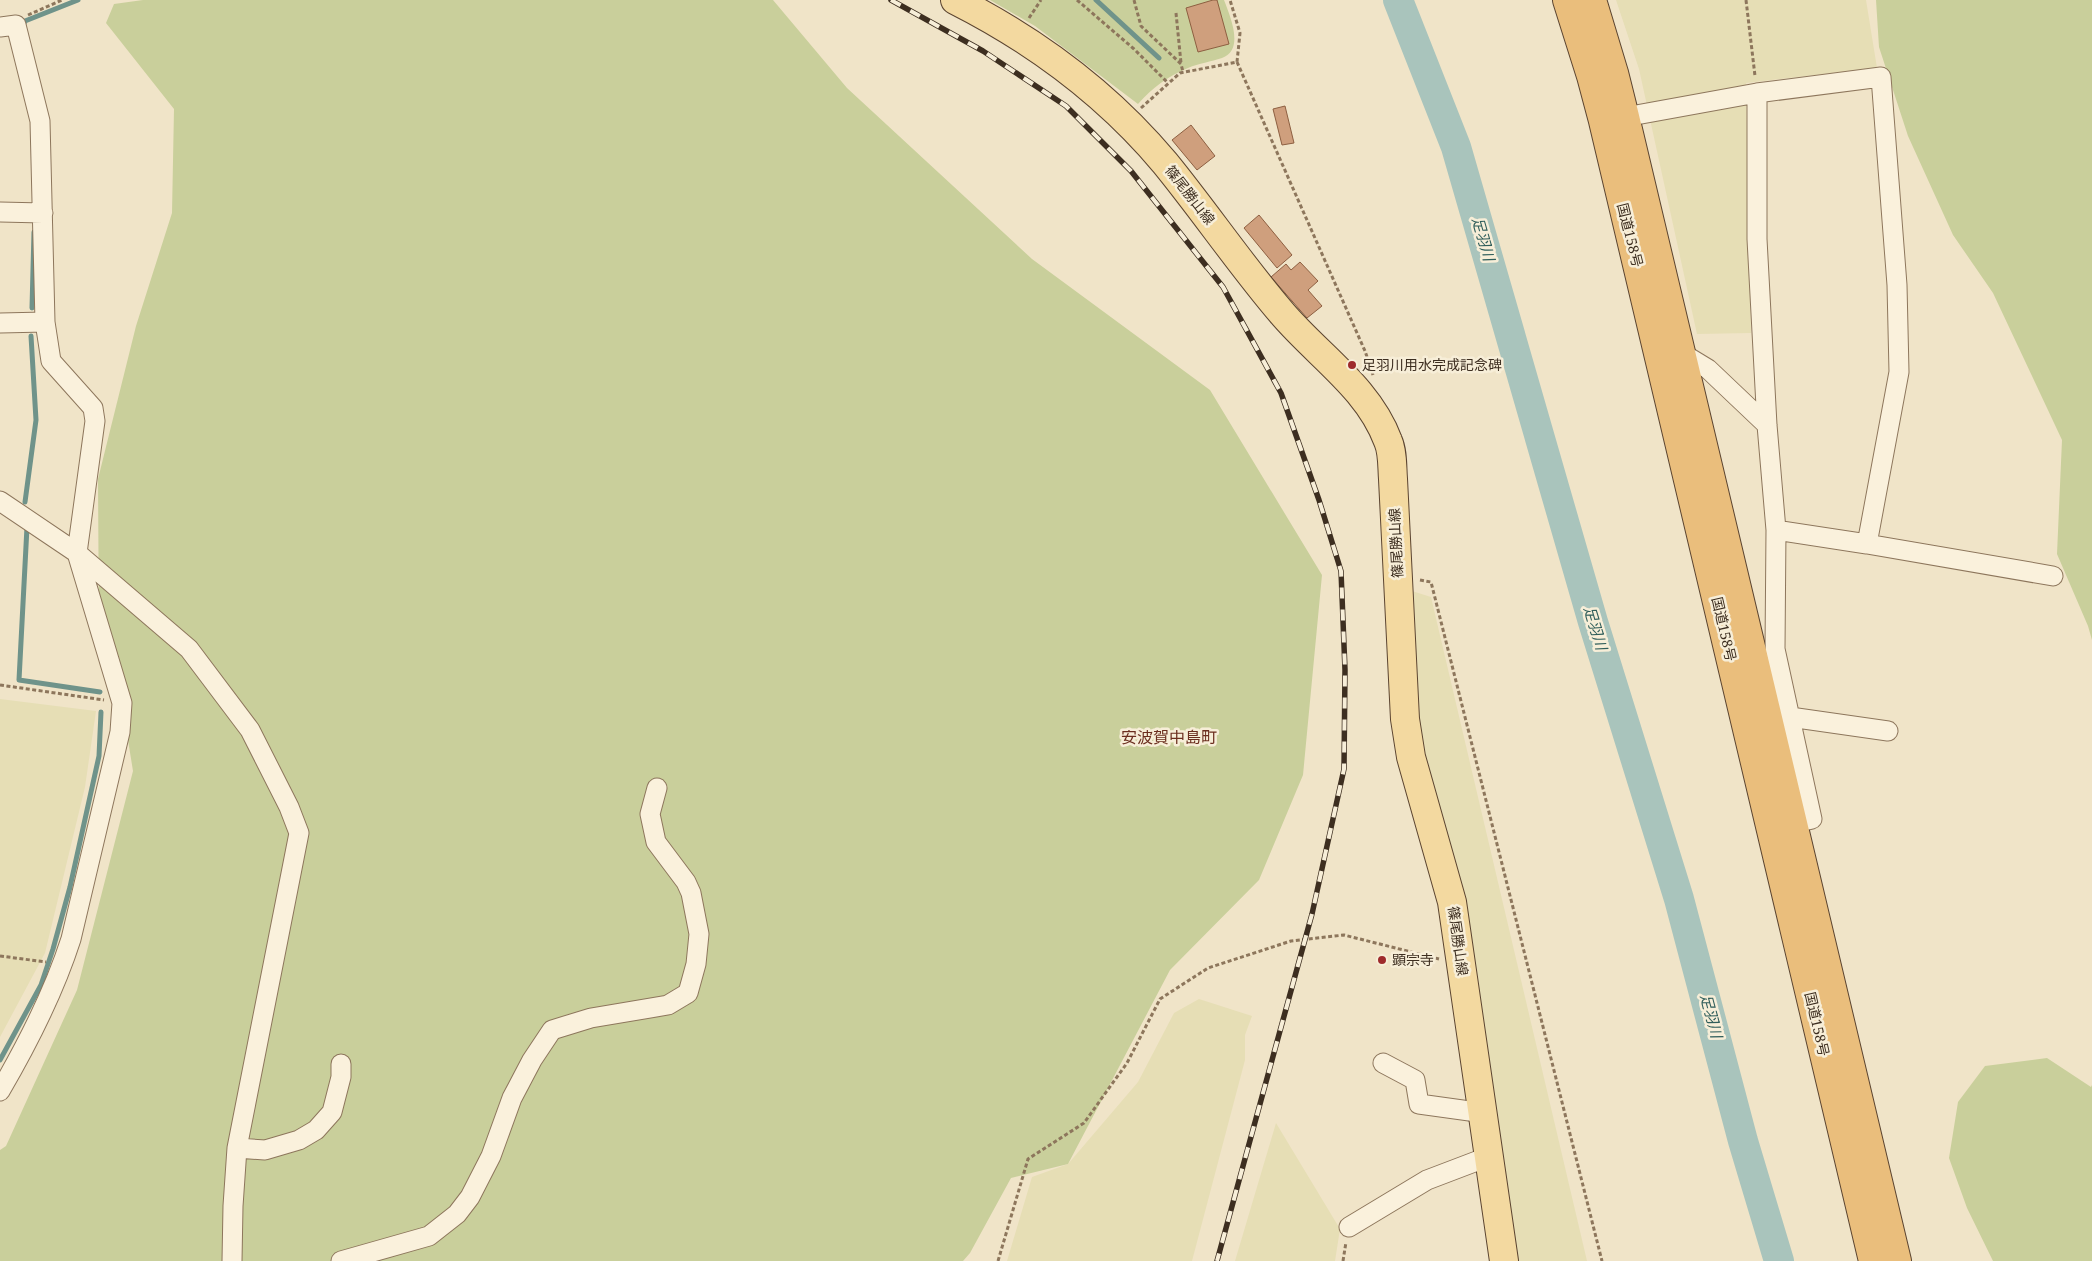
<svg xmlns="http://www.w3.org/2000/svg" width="2092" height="1261" viewBox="0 0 2092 1261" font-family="'Noto Serif','Noto Sans JP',serif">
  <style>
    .farmland { fill: #e6deb5 }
    .green { fill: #c9cf9b }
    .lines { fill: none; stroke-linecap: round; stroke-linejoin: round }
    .stream { stroke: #6f938a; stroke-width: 5 }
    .river { stroke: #a9c4bc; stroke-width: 30 }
    .building { fill: #cf9f7d; stroke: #8d5f41 }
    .minor-casing { stroke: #8d765c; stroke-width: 21 }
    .primary-casing { stroke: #5b4430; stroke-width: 30 }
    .trunk-casing { stroke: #5b4430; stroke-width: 30 }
    .path { stroke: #8d765c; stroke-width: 3; stroke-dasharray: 4 2.5; stroke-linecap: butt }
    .minor { stroke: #faf1dc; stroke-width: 19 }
    .primary { stroke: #f3d9a0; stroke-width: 28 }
    .trunk { stroke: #eabe7c; stroke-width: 28 }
    .rail-casing { stroke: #3d2e20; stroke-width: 5.5 }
    .rail { stroke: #f7eed8; stroke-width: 4; stroke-dasharray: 11; stroke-linecap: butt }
    .poi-dot { fill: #9e2a2b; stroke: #f7eed8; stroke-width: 2 }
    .labels { text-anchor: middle; stroke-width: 5; stroke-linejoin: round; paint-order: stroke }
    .street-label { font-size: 14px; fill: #3d2e20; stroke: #f7eed8 }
    .poi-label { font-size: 14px; fill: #3d2e20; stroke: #f7eed8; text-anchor: start }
    .water-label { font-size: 15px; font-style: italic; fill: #2f5d5a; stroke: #f7eed8 }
    .quarter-label { font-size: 16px; fill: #6b2e1e; stroke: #f7eed8 }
  </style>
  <rect width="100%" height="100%" fill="#f0e4c8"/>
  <!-- farmland -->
  <path class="farmland" d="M1616,0H1866L1877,68L1746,83L1751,333L1697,334L1639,69Z
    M1412,591L1431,597L1587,1261H1516L1419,742Z
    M0,699L96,711L85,787L45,953L0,1037Z
    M1199,999L1252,1016L1245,1035V1060L1192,1261H1007L1032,1177L1068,1164L1138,1082L1174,1013Z
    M1276,1123L1340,1229L1335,1261H1235Z"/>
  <!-- green -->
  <path class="green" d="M143,0H773L847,88L1032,259L1210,390L1322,575L1303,775L1259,880L1170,970L1068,1164L1011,1178L970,1253L963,1261H0V1150L6,1146L77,990L133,771L122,703L99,637L98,479L136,326L172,213L174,109L106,23L114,4Z
    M990,0H1224C1230,16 1245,50 1222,58C1211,62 1199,63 1188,68C1168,76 1152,88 1138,104L1035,26Z
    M1876,0H2092V640L2088,626L2057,554L2062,440L1993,293L1953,235L1908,136L1879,47Z
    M2047,1058L2091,1087L2092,1085V1261H1993L1967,1208L1949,1158L1958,1102L1985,1066Z"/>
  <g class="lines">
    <!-- stream -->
    <path class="stream" d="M1096,0L1159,58
      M22,28L25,21L78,0
      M32,308L34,232
      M25,502L36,420L31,336
      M27,527L19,680L100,692
      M0,1060L41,985L53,949L70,887L99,756L101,712"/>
    <!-- river -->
    <path class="river" d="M1398,0L1456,147L1593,622L1679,899L1743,1141L1779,1261"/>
  </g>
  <!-- building -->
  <path class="building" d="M1213,0H1217L1229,44L1198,52L1186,8Z
    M1285,106L1294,143L1282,145L1273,109Z
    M1191,125L1215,156L1197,170L1172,140Z
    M1259,215L1292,255L1277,268L1244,228Z
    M1300,262L1318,281L1308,290L1322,306L1307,318L1271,277L1286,264L1291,270Z"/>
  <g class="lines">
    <!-- minor casing -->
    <g class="minor-casing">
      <path id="minor" d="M0,27L16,25L40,121L45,322L51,361L93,408L95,421L77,553L122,703L120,732L71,939C54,992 28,1043 0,1091
        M1757,93V239L1767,425L1776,530L1775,649L1812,819L1782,826
        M1614,119L1757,93L1881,77L1897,285L1899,372L1867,544L2053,576
        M0,212L43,213
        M0,323L45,322
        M1680,352L1708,369L1767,425
        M0,501L77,553L189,649L250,730L289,807L299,833L237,1148L233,1206L232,1261
        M1776,530L1867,544
        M1790,717L1888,731
        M1383,1063L1415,1080L1419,1104L1484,1113
        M237,1148L265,1150L299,1140L316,1130L332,1112L341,1077V1064
        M1349,1227L1427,1180L1490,1156
        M341,1261L429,1236L457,1214L470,1197L491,1156L512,1098L532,1060L552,1030L591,1018L668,1005L688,993L696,964L699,934L691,893L686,882L656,842L650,814L657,788"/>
    </g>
    <!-- primary casing -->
    <g class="primary-casing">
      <path id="primary" d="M955,0C1034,40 1108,95 1165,163C1205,212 1240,264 1281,312C1317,355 1368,387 1388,441C1393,452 1392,467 1393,479L1405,719L1411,757L1452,902L1504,1261"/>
    </g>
    <!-- trunk casing -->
    <g class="trunk-casing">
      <path id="trunk" d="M1567,0L1591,76L1603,121L1873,1261
        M1592,0L1614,73L1625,117L1897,1261"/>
    </g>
    <!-- path -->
    <path class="path" d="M1077,0L1134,49L1168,83
      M1134,0L1141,26L1181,64L1183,72
      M1746,0L1755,76
      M1176,13L1181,63
      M28,15L62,0
      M1029,18L1041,0
      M1237,62L1365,351L1373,375
      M1141,108L1180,73L1237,62L1240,33L1230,0
      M1420,580L1431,582L1602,1261
      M0,685L104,700
      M0,956L46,962
      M998,1261L1028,1159L1084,1123L1127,1063L1160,999L1208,968L1291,941L1344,935L1439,959
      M1343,1261L1346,1242"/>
    <!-- minor -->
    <use href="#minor" class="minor"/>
    <!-- primary -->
    <use href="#primary" class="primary"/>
    <!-- trunk -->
    <use href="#trunk" class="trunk"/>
    <!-- rail casing -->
    <g class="rail-casing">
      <path id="rail" d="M891,0L983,51L1066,106L1131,171L1223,287L1281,393L1319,500L1341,571L1345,670L1344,769L1312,914L1217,1261"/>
    </g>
    <!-- rail -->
    <use href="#rail" class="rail"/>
  </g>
  <!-- markers -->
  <g class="poi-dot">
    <circle cx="1352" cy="365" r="5"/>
    <circle cx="1382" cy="960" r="5"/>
  </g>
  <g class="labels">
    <!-- street labels -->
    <g class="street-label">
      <text transform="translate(1190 195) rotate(52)" y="5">篠尾勝山線</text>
      <text transform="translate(1630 235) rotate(76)" y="5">国道158号</text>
      <text transform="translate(1396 543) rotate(-93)" y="5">篠尾勝山線</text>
      <text transform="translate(1724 629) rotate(77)" y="5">国道158号</text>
      <text transform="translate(1458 941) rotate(82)" y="5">篠尾勝山線</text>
      <text transform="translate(1817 1024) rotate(77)" y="5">国道158号</text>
    </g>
    <!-- poi labels -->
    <g class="poi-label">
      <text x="1362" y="370">足羽川用水完成記念碑</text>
      <text x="1392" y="965">顕宗寺</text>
    </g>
    <!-- water labels -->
    <g class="water-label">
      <text transform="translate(1483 239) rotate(74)" y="5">足羽川</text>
      <text transform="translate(1595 628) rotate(73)" y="5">足羽川</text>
      <text transform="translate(1711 1016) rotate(75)" y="5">足羽川</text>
    </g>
    <!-- quarter labels -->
    <g class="quarter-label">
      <text x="1169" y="743">安波賀中島町</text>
    </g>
  </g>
</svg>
